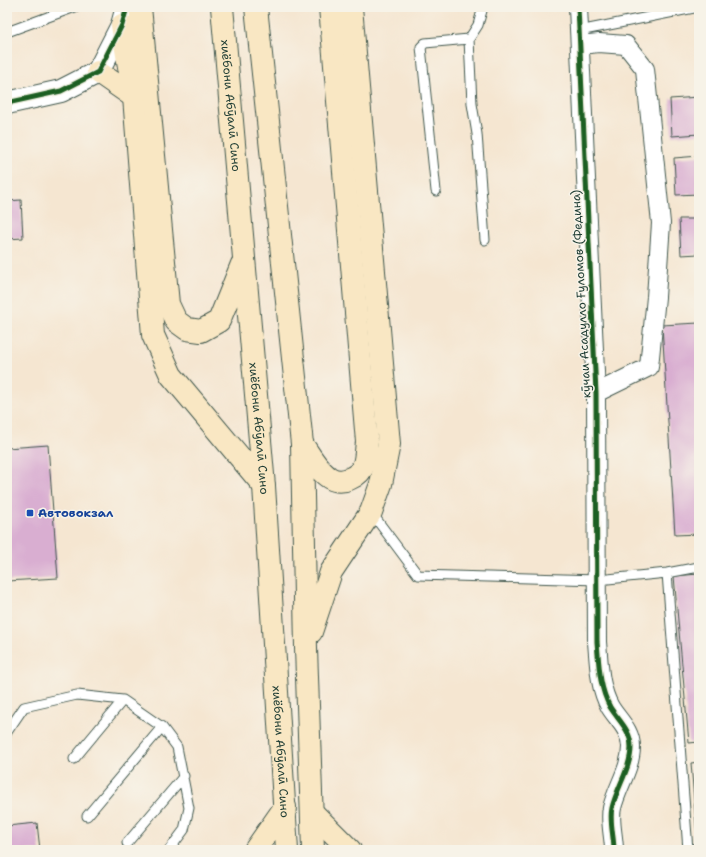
<svg xmlns="http://www.w3.org/2000/svg" width="706" height="857" viewBox="0 0 706 857" font-family="'Shantell Sans',sans-serif">
  <style>
    .building { fill: #d9aed1 }
    .lines { fill: none; stroke-linecap: round; stroke-linejoin: round }
    .service-casing { stroke: #3f564c; stroke-width: 11 }
    .minor-casing { stroke: #3f564c; stroke-width: 20 }
    .tertiary-casing { stroke: #3f564c; stroke-width: 24 }
    .secondary-casing { stroke: #3f564c; stroke-width: 24 }
    .service { stroke: #fff; stroke-width: 9 }
    .minor { stroke: #fff; stroke-width: 18 }
    .tertiary { stroke: #fff; stroke-width: 22 }
    .secondary { stroke: #f9e7c3; stroke-width: 22 }
    .cycleway-casing { stroke: #f7f3e8; stroke-width: 8 }
    .cycleway { stroke: #1b5e20; stroke-width: 5 }
    .transit-dot { fill: #1a4fb4; stroke: #f7f3e8; stroke-width: 1.5 }
    .labels { text-anchor: middle; stroke-width: 3; stroke-linejoin: round; paint-order: stroke }
    .street-label { font-size: 12px; fill: #1f3d34; stroke: #f7f3e8 }
    .transit-label { font-size: 12px; font-weight: bold; fill: #164399; stroke: #f7f3e8; text-anchor: start }
  </style>
  <rect width="100%" height="100%" fill="#f7f3e8"/>
  <filter id="ink" filterUnits="userSpaceOnUse"><feTurbulence type="fractalNoise" baseFrequency=".025" numOctaves="2"/><feDisplacementMap in="SourceGraphic" scale="8" xChannelSelector="R" yChannelSelector="G"/><feConvolveMatrix kernelMatrix="1 2 1 2 8 2 1 2 1" color-interpolation-filters="sRGB"/></filter>
  <filter id="wash" filterUnits="userSpaceOnUse"><feTurbulence type="fractalNoise" baseFrequency=".012" numOctaves="4" result="noise"/><feDisplacementMap in="SourceGraphic" scale="16" xChannelSelector="R" yChannelSelector="G"/><feGaussianBlur stdDeviation="0.9" result="paint"/><feColorMatrix in="noise" values="0 0 0 0 0 0 0 0 0 0 0 0 0 0 0 0 0 1.4 0 .05"/><feComposite in="paint" operator="in"/></filter>
  <g filter="url(#wash)">
    <rect width="100%" height="100%" fill="#f5e6d1"/>
    <g id="blocks">
      <!-- building -->
      <path class="building" d="M699,97V134L672,136L670,99Z
        M699,156V194L676,195L674,158Z
        M21,200L23,238L7,239V201Z
        M679,219H699V254L681,255Z
        M699,323V534L675,535L662,325Z
        M48,445L58,578L7,581V448Z
        M699,574V742L689,743L674,576Z
        M699,762V849H698L691,763Z
        M37,823L40,850H7V826Z"/>
    </g>
  </g>
  <g filter="url(#ink)">
    <use href="#blocks" fill-opacity="0" stroke="#3f564c" stroke-width="1"/>
    <g class="lines">
      <!-- service casing -->
      <g class="service-casing">
        <path id="service" d="M483,7L478,25L469,39L472,104L477,134L485,240
          M579,31L699,7
          M7,32L75,7
          M436,191L421,47L425,43L469,39
          M371,512L418,575L598,580L667,573L699,567
          M667,573L688,850
          M7,732L24,707L77,695L123,700L162,727L177,747L189,808L184,830L169,850
          M74,759L123,700
          M87,816L162,727
          M127,843L184,776"/>
      </g>
      <!-- minor casing -->
      <g class="minor-casing">
        <path id="minor" d="M578,7L596,393L597,642C599,664 599,687 610,707C618,720 631,730 631,747C631,768 617,787 612,808C609,820 614,837 614,850
          M580,45L599,43L626,45L645,69L661,223L656,297L649,367L596,393"/>
      </g>
      <!-- tertiary casing -->
      <g class="tertiary-casing">
        <path id="tertiary" d="M7,103L61,91L98,72L122,25L127,7"/>
      </g>
      <!-- secondary casing -->
      <g class="secondary-casing">
        <g id="secondary">
          <path d="M140,7L168,304L176,321L187,329L201,331L219,321L242,264"/>
          <path id="s1" d="M222,7L264,486L287,850"/>
          <path d="M256,7L302,444L306,648L313,850"/>
          <path d="M122,25L134,97L153,335L171,375L264,486"/>
          <path d="M98,72L134,97"/>
          <path d="M302,444C310,455 318,471 330,478C342,485 360,477 364,464C366,458 366,449 367,442L330,7"/>
          <path d="M311,632L331,572L371,512L381,484L389,444L351,7"/>
          <path d="M312,812L350,850"/>
          <path d="M255,850L285,807"/>
        </g>
      </g>
      <!-- service -->
      <use href="#service" class="service"/>
      <!-- minor -->
      <use href="#minor" class="minor"/>
      <!-- tertiary -->
      <use href="#tertiary" class="tertiary"/>
      <!-- secondary -->
      <use href="#secondary" class="secondary"/>
      <!-- cycleway casing -->
      <g class="cycleway-casing">
        <path id="cycleway" d="M578,7L596,393L597,642C599,664 599,687 610,707C618,720 631,730 631,747C631,768 617,787 612,808C609,820 614,837 614,850
          M7,103L61,91L98,72L122,25L127,7"/>
      </g>
      <!-- cycleway -->
      <use href="#cycleway" class="cycleway"/>
    </g>
  </g>
  <!-- markers -->
  <rect class="transit-dot" x="26" y="509" width="8" height="8" rx="2"/>
  <g class="labels">
    <!-- street labels -->
    <g class="street-label">
      <text dy="4" stroke="none"><textPath href="#s1" startOffset="99">хиёбони Абӯалӣ Сино</textPath></text>
      <text transform="translate(581 294) rotate(-93)" y="4">кӯчаи Асадулло Ғуломов (Федина)</text>
      <text dy="4" stroke="none"><textPath href="#s1" startOffset="423">хиёбони Абӯалӣ Сино</textPath></text>
      <text dy="4" stroke="none"><textPath href="#s1" startOffset="747">хиёбони Абӯалӣ Сино</textPath></text>
    </g>
    <!-- transit labels -->
    <g class="transit-label">
      <text x="38" y="517">Автовокзал</text>
    </g>
  </g>
  <!-- margin -->
  <rect width="706" height="857" fill="none" stroke="#f7f3e8" stroke-width="24"/>
</svg>
